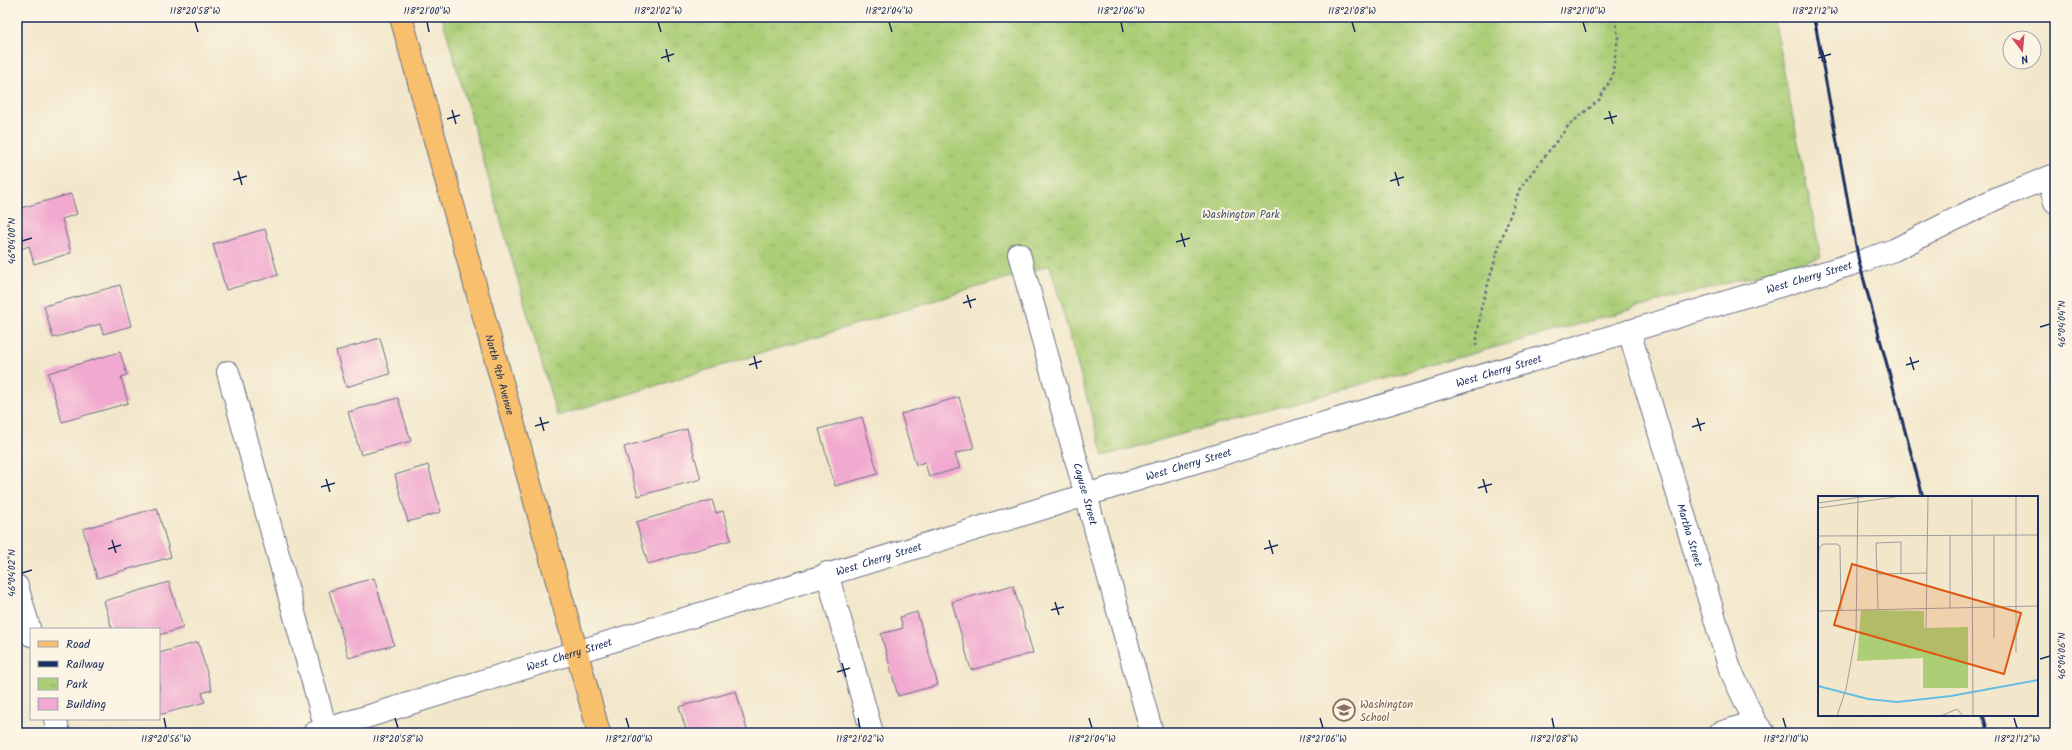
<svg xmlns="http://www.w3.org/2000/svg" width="2072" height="750" viewBox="0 0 2072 750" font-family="Kalam,sans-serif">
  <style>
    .park { fill: url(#park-tufts); stroke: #637e6a }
    .building { fill: #f1a9cf }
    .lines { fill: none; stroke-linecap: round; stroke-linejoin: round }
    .minor-casing { stroke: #666f84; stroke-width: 24 }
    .major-casing { stroke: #666f84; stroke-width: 24 }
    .path { stroke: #666f84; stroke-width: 2.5; stroke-dasharray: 3 3; stroke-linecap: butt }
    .minor { stroke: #fff; stroke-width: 22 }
    .major { stroke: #f8bf6c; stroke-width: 22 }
    .rail { stroke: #1b2f5e; stroke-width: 3 }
    .ticks { fill: none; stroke: #1b2f5e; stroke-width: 1.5 }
    .labels { text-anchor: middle; stroke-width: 4; stroke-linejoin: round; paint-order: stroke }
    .park-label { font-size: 11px; fill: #3f5764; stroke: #fcf5e5 }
    .street-label { font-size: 11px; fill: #1b2f5e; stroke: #fcf5e5 }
    .education-label { font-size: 11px; fill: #785e54; stroke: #fcf5e5; text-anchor: start }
    .inset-river { fill: none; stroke: #64bde2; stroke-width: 2 }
    .inset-road { fill: none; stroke: #9c9d9f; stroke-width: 1 }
    .view { fill: #de5710; fill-opacity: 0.15; stroke: #de5710; stroke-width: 2 }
    .inset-edge { fill: none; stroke: #1b2f5e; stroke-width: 2 }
    .neatline { fill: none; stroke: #1b2f5e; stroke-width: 1.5 }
    .ticks-label { font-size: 10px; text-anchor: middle; fill: #1b2f5e }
  </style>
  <defs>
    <pattern id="park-tufts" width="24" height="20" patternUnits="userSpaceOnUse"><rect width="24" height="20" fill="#abce77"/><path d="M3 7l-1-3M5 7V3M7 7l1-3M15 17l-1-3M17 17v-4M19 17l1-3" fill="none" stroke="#93b169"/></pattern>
  </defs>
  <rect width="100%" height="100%" fill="#fcf5e5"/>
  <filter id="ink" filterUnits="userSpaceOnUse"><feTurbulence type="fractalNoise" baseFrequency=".025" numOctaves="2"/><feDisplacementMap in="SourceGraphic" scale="8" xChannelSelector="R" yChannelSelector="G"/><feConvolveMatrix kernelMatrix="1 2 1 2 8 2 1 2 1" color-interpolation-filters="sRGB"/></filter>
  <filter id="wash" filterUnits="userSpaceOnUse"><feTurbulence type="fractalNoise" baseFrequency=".012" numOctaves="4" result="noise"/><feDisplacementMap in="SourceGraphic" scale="16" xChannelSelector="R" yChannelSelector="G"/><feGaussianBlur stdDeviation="0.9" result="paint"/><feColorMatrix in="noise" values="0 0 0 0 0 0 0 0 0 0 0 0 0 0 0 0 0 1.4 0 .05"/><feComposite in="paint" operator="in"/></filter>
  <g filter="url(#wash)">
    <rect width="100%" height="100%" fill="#f2e7cb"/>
    <!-- park -->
    <path class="park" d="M442,17H1773L1821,257L1103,456L1050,265L557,416Z"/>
    <g id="blocks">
      <!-- building -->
      <path class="building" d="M71,194L77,214L62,219L71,253L34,264L29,246L17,250V209Z
        M265,229L278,275L226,290L213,244Z
        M120,285L131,326L103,334L100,324L53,338L44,306Z
        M380,338L390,374L346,387L336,351Z
        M120,352L127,375L121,377L128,403L62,422L48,373Z
        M959,397L974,448L955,454L960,468L929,477L925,462L916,465L901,414Z
        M398,398L411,441L361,455L348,412Z
        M862,417L878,474L835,486L819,429Z
        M687,429L701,479L638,496L624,447Z
        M428,465L441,512L408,522L395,475Z
        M712,500L716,513L723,511L731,540L648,564L636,522Z
        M157,508L171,557L97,578L83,529Z
        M374,578L394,645L349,658L329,591Z
        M169,582L183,628L159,635V629H112L104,601Z
        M1013,585L1033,653L971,670L952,602Z
        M917,612L938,685L898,696L881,634L903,628L900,617Z
        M198,642L212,690L202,693L205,702L159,715V653Z
        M736,691L748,733H687L679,707Z"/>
    </g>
  </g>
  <g filter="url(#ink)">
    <use href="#blocks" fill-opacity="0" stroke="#666f84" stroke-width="1"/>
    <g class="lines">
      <!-- minor casing -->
      <g class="minor-casing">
        <g id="minor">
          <path d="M2048,178L2055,202"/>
          <path id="s1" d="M1019,254L1152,733"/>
          <path id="s2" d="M1629,331L1730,669L1755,722L1764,733"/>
          <path d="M228,372L327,733"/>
          <path d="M827,573L872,733"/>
          <path d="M17,586L31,635"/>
          <path d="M55,719L59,733"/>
          <path id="s3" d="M314,733L1086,495L1859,262L1894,250L1995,199L2055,175"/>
          <path d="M1720,733L1755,722"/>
        </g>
      </g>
      <!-- major casing -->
      <g class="major-casing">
        <g id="major">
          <path id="s4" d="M401,17L599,733"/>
        </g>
      </g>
      <!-- path -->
      <path class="path" d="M1476,346L1481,308L1500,243L1520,188L1569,125L1599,100L1612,77L1618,38L1615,17"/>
      <!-- minor -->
      <use href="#minor" class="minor"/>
      <!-- major -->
      <use href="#major" class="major"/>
      <!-- rail -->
      <path class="rail" d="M1814,17L1859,262L1923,497
        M1983,715L1988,733"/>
    </g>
  </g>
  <!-- ticks -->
  <path class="ticks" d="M195,22L198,32M427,22L429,32M658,22L661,32M889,22L892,32M1121,22L1123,32M1352,22L1355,32M1583,22L1586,32M1815,22L1817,32M666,49L669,62M1822,50L1826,63M661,58L674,54M1818,58L1831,54M452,110L456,124M1609,111L1613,124M447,119L460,115M1604,119L1617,116M238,171L242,185M1395,172L1399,186M233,180L247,176M1390,181L1404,177M1181,233L1185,247M22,241L32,238M1176,242L1190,238M967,295L971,308M963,303L976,299M2040,327L2050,324M754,356L757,369M1910,357L1914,370M749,365L762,361M1906,365L1919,361M540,417L544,431M1697,418L1701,431M535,426L549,422M1692,427L1705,423M326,479L330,492M1483,479L1487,493M321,487L335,483M1478,488L1492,484M112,540L116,553M1269,540L1273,554M108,549L121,545M1264,549L1278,545M22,573L32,570M1055,602L1059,615M1051,610L1064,607M2040,659L2050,656M842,663L846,677M837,672L850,668M164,718L166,728M395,718L398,728M626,718L629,728M858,718L860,728M1089,718L1092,728M1320,718L1323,728M1552,718L1554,728M1783,718L1786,728M2014,718L2017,728"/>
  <!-- icons -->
  <defs>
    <g id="school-ring" transform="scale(1.15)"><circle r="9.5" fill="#fcf5e5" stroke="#8d6e63" stroke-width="1.5"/><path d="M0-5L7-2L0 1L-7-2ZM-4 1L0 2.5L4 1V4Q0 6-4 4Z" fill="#8d6e63"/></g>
  </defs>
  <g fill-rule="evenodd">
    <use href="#school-ring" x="1344" y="710"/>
  </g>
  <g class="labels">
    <!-- park labels -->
    <g class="park-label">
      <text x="1241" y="218">Washington Park</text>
    </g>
    <!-- street labels -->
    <g class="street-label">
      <text dy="4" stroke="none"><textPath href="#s3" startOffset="1563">West Cherry Street</textPath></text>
      <text dy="4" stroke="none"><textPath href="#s3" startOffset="1239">West Cherry Street</textPath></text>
      <text dy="4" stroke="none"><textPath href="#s4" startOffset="371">North 9th Avenue</textPath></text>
      <text dy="4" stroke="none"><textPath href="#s3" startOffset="915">West Cherry Street</textPath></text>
      <text dy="4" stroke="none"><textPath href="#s1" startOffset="249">Cayuse Street</textPath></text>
      <text dy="4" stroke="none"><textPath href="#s2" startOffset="213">Martha Street</textPath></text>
      <text dy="4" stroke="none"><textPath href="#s3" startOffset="591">West Cherry Street</textPath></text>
      <text dy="4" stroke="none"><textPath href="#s3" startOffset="267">West Cherry Street</textPath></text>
    </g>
    <!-- education labels -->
    <g class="education-label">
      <text x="1360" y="708">Washington<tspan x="1360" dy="13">School</tspan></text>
    </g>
  </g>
  <!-- overview -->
  <g transform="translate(1818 496)">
    <rect width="220" height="220" fill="#f2e7cb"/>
    <path d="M43,114L106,115V132L150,131V192H105V162L39,165Z" fill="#abce77"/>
    <path class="inset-river" d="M0,190L50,203L79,206L133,200L220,184"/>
    <path class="inset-road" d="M0,7L51,0M0,12L84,0M154,39V3M154,39L155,220M0,40L220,39M59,78L109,77M0,79L1,52L5,48H19L22,50L23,115M132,112V39M60,113L58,47L83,46V77M0,115L220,110M108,133L110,0M176,142V39M198,157V0M19,220L28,193L38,138L40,0M123,220L139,213L145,220"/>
    <path class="view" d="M34,68L203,117L186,178L16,129Z"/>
    <rect width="220" height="220" class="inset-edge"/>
  </g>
  <!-- margin -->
  <rect width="2072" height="750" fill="none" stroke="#fcf5e5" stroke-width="44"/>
  <!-- legend -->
  <rect x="30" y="628" width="130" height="92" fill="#fcf5e5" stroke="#a2a6af"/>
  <rect x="38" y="641" width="20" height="6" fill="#f8bf6c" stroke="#a2a6af"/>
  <text x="66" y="648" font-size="12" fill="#1b2f5e">Road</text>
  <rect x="38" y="661" width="20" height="6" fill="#1b2f5e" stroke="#a2a6af"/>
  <text x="66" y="668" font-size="12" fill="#1b2f5e">Railway</text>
  <rect x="38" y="678" width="20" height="12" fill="url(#park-tufts)" stroke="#a2a6af"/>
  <text x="66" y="688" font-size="12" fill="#1b2f5e">Park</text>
  <rect x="38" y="698" width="20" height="12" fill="#f1a9cf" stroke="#a2a6af"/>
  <text x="66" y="708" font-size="12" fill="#1b2f5e">Building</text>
  <!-- north arrow -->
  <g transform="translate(2022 50) rotate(164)"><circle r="19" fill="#fcf5e5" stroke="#a2a6af"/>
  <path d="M0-3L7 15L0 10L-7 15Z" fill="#d1495b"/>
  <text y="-6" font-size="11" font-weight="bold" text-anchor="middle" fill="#1b2f5e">N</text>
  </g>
  <rect x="22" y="22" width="2028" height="706" class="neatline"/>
  <g class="ticks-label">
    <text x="195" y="14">118°20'58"W</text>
    <text x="427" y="14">118°21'00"W</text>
    <text x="658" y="14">118°21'02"W</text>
    <text x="889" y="14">118°21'04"W</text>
    <text x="1121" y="14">118°21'06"W</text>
    <text x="1352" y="14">118°21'08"W</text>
    <text x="1583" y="14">118°21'10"W</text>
    <text x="1815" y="14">118°21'12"W</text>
    <text transform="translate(11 241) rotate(-90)" y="4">46°04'00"N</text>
    <text transform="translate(2061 324) rotate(-90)" y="4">46°04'04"N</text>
    <text transform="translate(11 573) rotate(-90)" y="4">46°04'02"N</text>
    <text transform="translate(2061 656) rotate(-90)" y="4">46°04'06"N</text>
    <text x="166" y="742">118°20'56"W</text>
    <text x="398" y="742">118°20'58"W</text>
    <text x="629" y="742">118°21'00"W</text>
    <text x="860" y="742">118°21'02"W</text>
    <text x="1092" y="742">118°21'04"W</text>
    <text x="1323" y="742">118°21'06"W</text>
    <text x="1554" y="742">118°21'08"W</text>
    <text x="1786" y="742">118°21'10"W</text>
    <text x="2017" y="742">118°21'12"W</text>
  </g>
</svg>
